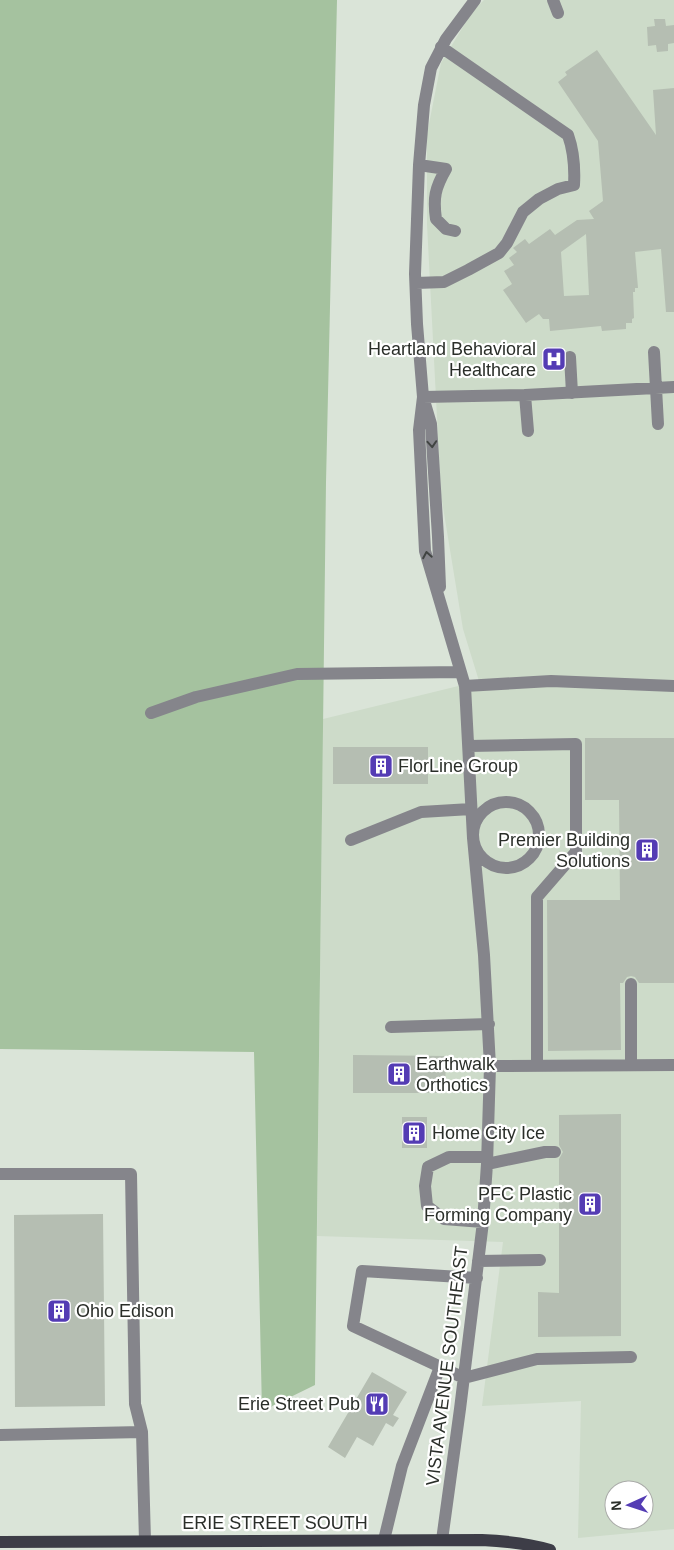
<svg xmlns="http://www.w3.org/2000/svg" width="674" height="1550" viewBox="0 0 674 1550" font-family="Helvetica,sans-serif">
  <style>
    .built { fill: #cddbc9; fill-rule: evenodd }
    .green { fill: #a5c29f }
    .building { fill: #b5beb2; fill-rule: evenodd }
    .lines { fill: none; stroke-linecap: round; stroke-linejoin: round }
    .minor { stroke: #85858b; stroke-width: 12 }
    .major { stroke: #3d3d47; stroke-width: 12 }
    .oneway { stroke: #414442 }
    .labels { text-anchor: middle; stroke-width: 4.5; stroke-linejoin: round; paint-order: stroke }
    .poi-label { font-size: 18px; fill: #2a2e29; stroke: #fff; text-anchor: end }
    .street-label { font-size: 18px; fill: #2a2e29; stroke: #fff }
  </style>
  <rect width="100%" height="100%" fill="#dae4d8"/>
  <!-- built -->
  <path class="built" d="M484,0H674V1529L578,1538L581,1401L482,1406L503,1242L317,1236L323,719L479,681L463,629L441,495L427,224V134L441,63L472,12ZM614,1490H644V1520H614Z"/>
  <!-- green -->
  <path class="green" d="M0,0H337L326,482L315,1385L262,1411L254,1052L0,1049Z"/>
  <!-- building -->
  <path class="building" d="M654,19H665L666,26L674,25V43L668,44V51L657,52L656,45L648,46L647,27L655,26Z
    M597,50L656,135L653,90L674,88V312H666L661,249L635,252L638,288H635V292H633L634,318L632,319V323H626V329L602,331L601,326L550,331L549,319H543L539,314L526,323L503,290L512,284L504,271L514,265L509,258L517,252L513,248L525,239L529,244L550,229L555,235L577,220L594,219L589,211L603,201L598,141L558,82L567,75L565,72ZM586,234L589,295L564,296L561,252Z
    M585,738H674V983H639L635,977L631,976L627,977L623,983H620L621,1050L548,1051L547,900H620L619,800H585Z
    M333,747H428V784H333Z
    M353,1055L446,1056L445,1093H353Z
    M621,1114V1336L538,1337V1292L559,1293V1159L563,1152L559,1145V1115Z
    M402,1117H427V1148H402Z
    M103,1214L105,1406L15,1407L14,1215Z
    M372,1372L407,1392L393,1415L399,1418L393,1427L386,1423L373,1446L357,1437L345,1458L328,1447Z"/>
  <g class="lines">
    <!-- minor -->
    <path class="minor" d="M553,0L558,13
      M419,165L446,169C435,188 433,198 436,219L446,229L455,231
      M416,283L444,282L468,270L499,253L507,243L523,212L539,199L558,189L574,185C575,167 574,152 568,135L441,47
      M654,352L658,424
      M570,357L572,393
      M525,395L528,431
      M423,397L419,430L425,551L465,686L473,838L484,955L490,1066L487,1164L483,1222L460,1409L442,1540
      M423,397L525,395L674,387
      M440,587L438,537L431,424L423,397L417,324L415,274L419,165L424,105L431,68L446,39L475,0
      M465,686L551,681L674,686
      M151,713L196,697L297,674L460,672
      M469,746L576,744V852L537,897V1066
      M473 835a33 33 0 1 1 66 0a33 33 0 1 1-66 0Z
      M351,840L421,812L471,809
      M391,1027L489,1024
      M631,1065V984
      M490,1066L674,1065
      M487,1164L545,1152H555
      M0,1174H131L135,1404L142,1432
      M483,1222L444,1219L427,1206L425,1186L428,1167L449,1157H487
      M478,1261L540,1260
      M477,1278L362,1271L353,1326L464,1378L537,1359L631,1357
      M0,1435L142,1432L145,1541
      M384,1540L402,1466L440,1367"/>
    <!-- major -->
    <path class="major" d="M0,1542L482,1540C505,1541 527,1543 550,1550"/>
  </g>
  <!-- one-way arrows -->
  <defs><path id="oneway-chevron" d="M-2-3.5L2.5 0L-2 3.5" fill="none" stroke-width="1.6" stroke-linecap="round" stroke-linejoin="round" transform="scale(1.25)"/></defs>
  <g class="oneway">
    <use href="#oneway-chevron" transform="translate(432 444) rotate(86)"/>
    <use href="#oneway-chevron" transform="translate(427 555) rotate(-100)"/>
  </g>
  <!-- icons -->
  <defs>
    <g id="hospital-square" transform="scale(1.25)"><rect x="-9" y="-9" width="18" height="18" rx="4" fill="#543cb4" stroke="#fff"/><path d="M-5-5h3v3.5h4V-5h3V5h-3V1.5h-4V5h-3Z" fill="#fff"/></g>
    <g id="building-square" transform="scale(1.25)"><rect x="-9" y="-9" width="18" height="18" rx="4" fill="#543cb4" stroke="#fff"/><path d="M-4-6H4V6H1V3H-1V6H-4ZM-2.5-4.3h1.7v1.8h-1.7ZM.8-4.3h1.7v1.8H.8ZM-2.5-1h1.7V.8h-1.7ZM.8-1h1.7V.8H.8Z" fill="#fff"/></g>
    <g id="restaurant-square" transform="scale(1.25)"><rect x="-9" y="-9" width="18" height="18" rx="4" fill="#543cb4" stroke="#fff"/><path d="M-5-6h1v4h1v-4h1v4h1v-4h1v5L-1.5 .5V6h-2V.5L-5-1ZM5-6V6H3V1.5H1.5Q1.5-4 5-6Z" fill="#fff"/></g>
  </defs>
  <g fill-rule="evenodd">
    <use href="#hospital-square" x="554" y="359"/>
    <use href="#building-square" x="381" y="766"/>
    <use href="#building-square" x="647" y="850"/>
    <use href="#building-square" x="399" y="1074"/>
    <use href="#building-square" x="414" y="1133"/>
    <use href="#building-square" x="590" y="1204"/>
    <use href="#building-square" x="59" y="1311"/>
    <use href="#restaurant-square" x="377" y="1404"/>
  </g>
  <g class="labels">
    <!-- poi labels -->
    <g class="poi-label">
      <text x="536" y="355">Heartland Behavioral<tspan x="536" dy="21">Healthcare</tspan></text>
      <text x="398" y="772" text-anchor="start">FlorLine Group</text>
      <text x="630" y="846">Premier Building<tspan x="630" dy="21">Solutions</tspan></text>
      <text x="416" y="1070" text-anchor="start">Earthwalk<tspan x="416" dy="21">Orthotics</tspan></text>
      <text x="432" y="1139" text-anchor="start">Home City Ice</text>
      <text x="572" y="1200">PFC Plastic<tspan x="572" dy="21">Forming Company</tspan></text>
      <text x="76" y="1317" text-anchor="start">Ohio Edison</text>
      <text x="360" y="1410">Erie Street Pub</text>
    </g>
    <!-- street labels -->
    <g class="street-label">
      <text transform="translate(447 1366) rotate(-83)" y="6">VISTA AVENUE SOUTHEAST</text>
      <text x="275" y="1529">ERIE STREET SOUTH</text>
    </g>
  </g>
  <!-- north arrow -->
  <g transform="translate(629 1505) rotate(267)"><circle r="24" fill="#ffffff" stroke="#aaaba9"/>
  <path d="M0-4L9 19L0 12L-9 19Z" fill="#543cb4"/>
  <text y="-8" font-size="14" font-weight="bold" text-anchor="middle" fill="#2a2e29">N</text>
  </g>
</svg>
